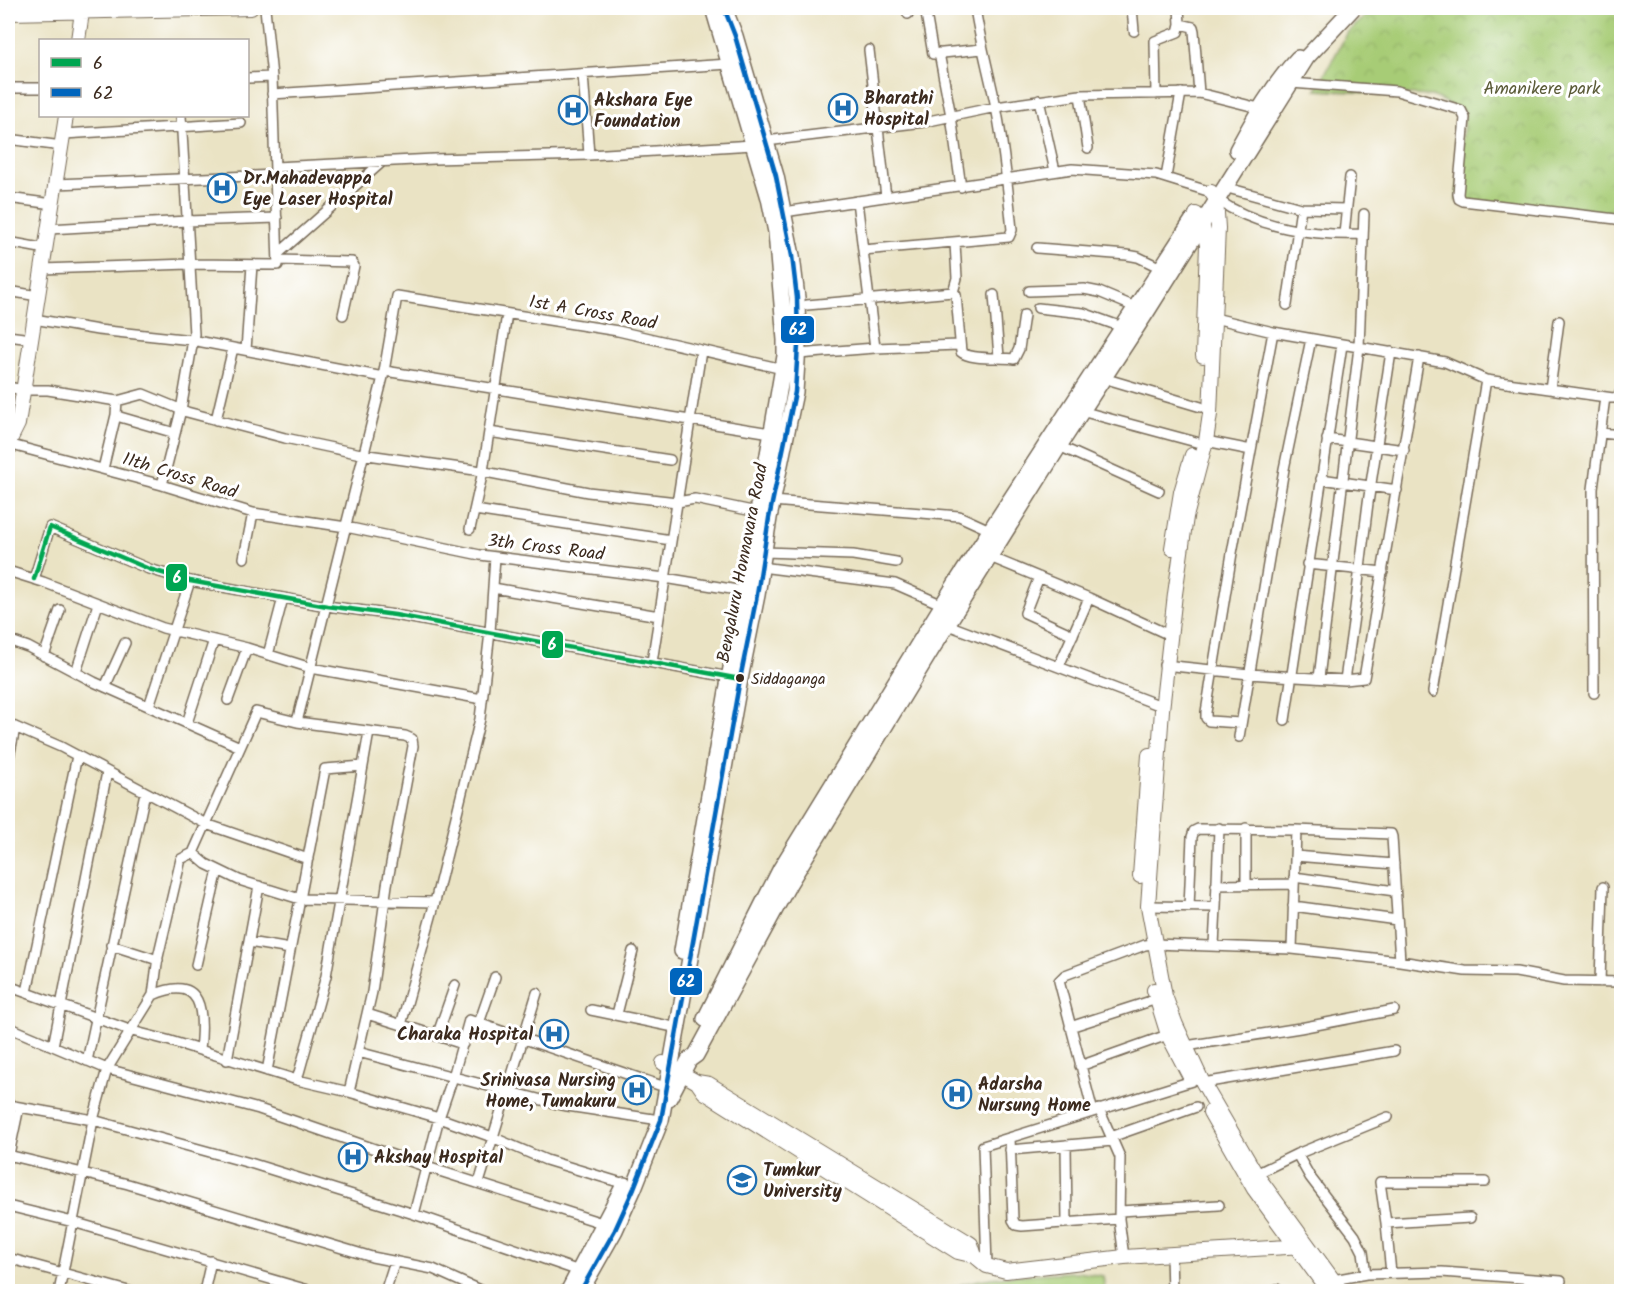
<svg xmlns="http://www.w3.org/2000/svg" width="1629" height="1299" viewBox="0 0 1629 1299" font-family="Kalam,sans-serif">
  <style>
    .green { fill: #a7cc76; stroke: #717b4a; stroke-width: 1.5 }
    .park { fill: url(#park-crowns); stroke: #717b4a; stroke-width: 1.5 }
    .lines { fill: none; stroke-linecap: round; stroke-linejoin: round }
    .street-casing { stroke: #786b58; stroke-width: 12 }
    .secondary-casing { stroke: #786b58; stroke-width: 16 }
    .primary-casing { stroke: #786b58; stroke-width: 18 }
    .street { stroke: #fff; stroke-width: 9 }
    .secondary { stroke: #fff; stroke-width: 14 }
    .primary { stroke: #fff; stroke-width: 15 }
    .bus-1-casing { stroke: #fff; stroke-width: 9 }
    .bus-2-casing { stroke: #fff; stroke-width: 9 }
    .bus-1 { stroke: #00a651; stroke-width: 4.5 }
    .bus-2 { stroke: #0065bd; stroke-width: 4.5 }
    .bus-dot { fill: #3b2a1e; stroke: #fff; stroke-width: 2 }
    .labels { text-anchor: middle; stroke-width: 6; stroke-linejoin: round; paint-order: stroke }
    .bus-label { font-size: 16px; fill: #3b2a1e; stroke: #fff; text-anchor: start }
    .park-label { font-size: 18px; fill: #5b5b38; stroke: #fff }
    .poi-label { font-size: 18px; font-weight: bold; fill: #3b2a1e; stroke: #fff; text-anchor: start }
    .street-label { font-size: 18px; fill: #3b2a1e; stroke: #fff }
    .line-badge { stroke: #fff; stroke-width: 2 }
    .badge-label { font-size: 16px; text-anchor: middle; font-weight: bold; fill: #fff }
  </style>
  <defs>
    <pattern id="park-crowns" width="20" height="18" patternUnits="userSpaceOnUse" patternTransform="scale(1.5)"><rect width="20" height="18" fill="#a7cc76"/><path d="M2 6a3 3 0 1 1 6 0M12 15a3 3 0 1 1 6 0" fill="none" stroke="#91af66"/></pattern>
  </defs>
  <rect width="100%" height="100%" fill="#fff"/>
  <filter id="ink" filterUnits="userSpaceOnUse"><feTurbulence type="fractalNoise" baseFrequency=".0167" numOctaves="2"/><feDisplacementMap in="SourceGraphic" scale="12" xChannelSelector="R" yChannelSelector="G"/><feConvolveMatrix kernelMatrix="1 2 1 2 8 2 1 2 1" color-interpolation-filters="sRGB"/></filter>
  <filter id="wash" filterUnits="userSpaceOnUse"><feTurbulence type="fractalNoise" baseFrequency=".008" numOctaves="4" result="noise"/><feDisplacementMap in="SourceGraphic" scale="24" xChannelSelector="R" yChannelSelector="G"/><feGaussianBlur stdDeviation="1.35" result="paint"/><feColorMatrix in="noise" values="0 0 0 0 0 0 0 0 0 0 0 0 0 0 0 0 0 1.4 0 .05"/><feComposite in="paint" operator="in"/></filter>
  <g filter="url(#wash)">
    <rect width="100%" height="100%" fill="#eae3c4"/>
    <!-- green -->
    <path class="green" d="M1077,1272L1103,1276L1105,1291L942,1292C976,1274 1039,1274 1077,1272Z"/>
    <!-- park -->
    <path class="park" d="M1375,8H1621V218L1456,201L1465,112L1432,96L1316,90L1348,32Z"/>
  </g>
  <g filter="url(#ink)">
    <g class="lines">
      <!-- street casing -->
      <g class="street-casing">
        <path id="street" d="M907,8L908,14
          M925,8L933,54L982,49
          M1132,8L1134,31
          M1180,24L1193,27L1194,31L1199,93
          M869,50L886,197
          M939,53L951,116L961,187
          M583,74L589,155
          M248,78L272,77
          M1291,83L1397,91L1461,110L1465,118L1458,194L1459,199L1463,201L1616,219L1622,222
          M8,88H40
          M272,94L729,64
          M1156,94L1155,41L1178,32L1180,24L1179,8
          M1080,95L1088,148
          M1039,100L1055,171
          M64,134L241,123
          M8,139L62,146
          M766,141L924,122L996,107L1080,95L1199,93L1259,108
          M275,167L434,159L589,155L753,145
          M1166,177L1181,93
          M56,184L276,175
          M1224,187L1301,208L1287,305
          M8,198L53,204
          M1216,199C1258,228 1313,236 1363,234
          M857,201L875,348
          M1301,208L1346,209
          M784,212L1072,169L1156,175L1211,192
          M49,229L187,221L277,218
          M1344,234L1350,177
          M8,242L46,249
          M1037,248L1127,255L1138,257L1161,268
          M863,250L1009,237L1012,230C1008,189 1004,147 996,107C989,73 980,41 975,8
          M278,254L382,162
          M278,260L352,262L354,266L343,315
          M42,269L189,264L278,265L272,77L265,8
          M8,291L38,296
          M1029,291L1084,289L1099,292L1135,307
          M953,292L957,278L955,243
          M994,295L999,357
          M807,305L953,292L956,295L961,352C970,360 1000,357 1014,359L1019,349L1024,315
          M1038,308L1083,313L1122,327
          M1210,317L1273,332L1445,362L1486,380L1613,398L1618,397L1622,390
          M34,319L98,330L192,340L383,377
          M8,336L31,339
          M246,350L252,265
          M798,354L875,348L959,345
          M385,371L771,433
          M1100,377L1201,407
          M8,387L23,390H48L117,401L143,394L187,412L285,438L361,454L475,470L588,492L677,502L695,499L757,512
          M1550,389L1559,321
          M117,401L116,415L120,417L175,433
          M1081,411L1196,442
          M216,420L233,348
          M489,432L670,460
          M1600,433L1622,435
          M1327,439L1404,450
          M1206,441L1251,450
          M8,444L162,485L253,513L346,527L480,555L665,578L743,591
          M1059,446L1159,491
          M103,469L116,415
          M1321,479L1397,490
          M162,485L181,410L194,334L181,116
          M772,501L959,516L994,532
          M475,510L671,540
          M470,529L483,471L507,314
          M764,552L853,555L896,562
          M990,557L1089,598L1165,633
          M244,558L253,513
          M1307,564L1383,572
          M761,567L895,584L943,605
          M8,571L43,582L163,628L247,648L311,668L482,699
          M1039,577L1025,613L1073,635
          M34,579L50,527L149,569L190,581L327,606L395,615L734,678
          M493,588L659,616
          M948,625L1156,704
          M8,640L28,647L94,682L240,747
          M268,655L283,598
          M44,656L60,610
          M652,662L701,351
          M1164,665L1249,674L1345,680L1364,678L1419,357
          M1059,666L1089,598
          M76,672L98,604
          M1319,678L1359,347L1364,214
          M1345,680L1354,616L1368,503L1391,352
          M105,687L125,643
          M1433,692L1486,380
          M1594,693L1593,489L1605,397
          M228,700L247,648
          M149,706L190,581
          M1285,720L1342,345
          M297,722L383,377L397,296L618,331L783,369
          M187,723L214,640
          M1241,723L1209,721L1206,718V712L1232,553L1273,332
          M8,724L61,747L206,824L308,859
          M1239,737L1284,469L1311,339
          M8,762L15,728
          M193,853L206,864L239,880L300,899L435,902
          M1295,856L1394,864
          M1294,877L1395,891
          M1246,884V828
          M1216,885L1294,884
          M1148,906L1216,907L1214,945
          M1293,906L1397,920
          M1189,907L1192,837L1194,831L1198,829L1296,830L1391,834L1392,837L1400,961
          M1216,907L1219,828
          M249,942L290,949
          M111,945L158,960
          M1292,949L1296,830
          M196,965L218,870
          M1600,982L1603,887
          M8,986L132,1031L167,1040L297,1080L349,1092L439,1118L492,1137L546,1160L625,1184
          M27,992L77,756
          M153,995C204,973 204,1013 200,1050
          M591,1010L669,1026
          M367,1014L463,1044
          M617,1014L633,951
          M479,1023L495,977
          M401,1025L435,902L480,719L490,632L495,557
          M8,1027L107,1069L259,1109L427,1167L605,1224
          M1070,1027L1157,999
          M437,1036L455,985
          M53,1046L107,772
          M1186,1046L1300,1028L1394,1010
          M358,1052L561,1105L653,1119
          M227,1060L259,886
          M87,1061L145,793
          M1080,1066L1173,1033
          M267,1071L325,769L363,766
          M297,1080L326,976L369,732
          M1203,1083L1394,1051
          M8,1105L93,1120L250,1163L414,1214L582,1272
          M1099,1109L1120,1157L1119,1219L1124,1257
          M1093,1112L1059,981L1065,975L1145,945L1154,944L1292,949L1400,961L1465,971L1516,972L1564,981L1622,982
          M1111,1137L1196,1107
          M1010,1138L1013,1220L1016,1225L1022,1226L1119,1219
          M1066,1145L1067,1223
          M1010,1150L1113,1141
          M1297,1154L1310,1177L1355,1236L1363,1252L1366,1274L1333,1280
          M8,1155L128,1184L372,1257L433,1269L484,1292
          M8,1159L19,1107
          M1256,1174L1297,1154L1388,1117
          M479,1183L537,993
          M8,1206L73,1222L315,1292
          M1120,1211L1219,1205
          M414,1214L439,1118L453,1077L469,1020L659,1085
          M1386,1223L1470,1218
          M1171,1254L1172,1292
          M8,1258L132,1292
          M987,1266L983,1146L1192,1081
          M1391,1273L1386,1223L1380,1182H1485
          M1366,1274L1442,1272L1561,1281
          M1277,1289V1292
          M59,1292L93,1120L107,1069L153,995L158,957L181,859L193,853L256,712L297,722L405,736L412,739L413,746L387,885L372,992L349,1092
          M204,1292L211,1261
          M385,1292L395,1261"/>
      </g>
      <!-- secondary casing -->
      <g class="secondary-casing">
        <path id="secondary" d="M8,13L251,8
          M78,40L82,12
          M1211,192L1216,199L1218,228L1210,414L1206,441L1186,517L1175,594L1162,710L1148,906L1165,996L1176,1025L1203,1083L1256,1174L1342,1292
          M1196,214L1202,223L1207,245L1203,356
          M8,444L18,424L66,116
          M1172,548L1181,492L1192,455
          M1140,876L1149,755
          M1154,990L1168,1035L1190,1077
          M663,1063L697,1082L704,1092L958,1252L975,1256L987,1266L1006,1271L1124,1257L1303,1246
          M697,1082L709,1084L968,1242L971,1244L975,1256
          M1210,1112L1254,1189L1329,1292"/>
      </g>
      <!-- primary casing -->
      <g class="primary-casing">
        <path id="primary" d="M1237,150C1255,117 1272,86 1298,58
          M682,951L785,356V340L776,232L769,198L713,8
          M705,1019L780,870L956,583L1192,221
          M669,1098L689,1060L696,1055L790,882L933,647L1059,446L1146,313L1307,57L1353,8
          M568,1292L624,1185
          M580,1292L615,1230L634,1188L661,1120L740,679L757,595L769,518L795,392L798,346L797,298L792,256L776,176L735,36L724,8"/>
      </g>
      <!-- street -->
      <use href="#street" class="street"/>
      <!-- secondary -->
      <use href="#secondary" class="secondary"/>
      <!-- primary -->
      <use href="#primary" class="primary"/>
      <!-- bus-1 casing -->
      <g class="bus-1-casing">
        <path id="bus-1" d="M34,579L50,527L149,569L190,581L327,606L395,615L740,679"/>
      </g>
      <!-- bus-2 casing -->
      <g class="bus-2-casing">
        <path id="bus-2" d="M580,1292L615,1230L634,1188L661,1120L740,679L757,595L769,518L795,392L798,346L797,298L792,256L776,176L735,36L724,8"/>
      </g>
      <!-- bus-1 -->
      <use href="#bus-1" class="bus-1"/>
      <!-- bus-2 -->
      <use href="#bus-2" class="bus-2"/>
    </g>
  </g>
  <!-- icons -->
  <defs>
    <g id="hospital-ring" transform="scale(1.5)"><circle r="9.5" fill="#fff" stroke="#1f6fb2" stroke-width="1.5"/><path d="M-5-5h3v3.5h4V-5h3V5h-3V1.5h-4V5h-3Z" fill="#1f6fb2"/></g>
    <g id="university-ring" transform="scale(1.5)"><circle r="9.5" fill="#fff" stroke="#1f6fb2" stroke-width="1.5"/><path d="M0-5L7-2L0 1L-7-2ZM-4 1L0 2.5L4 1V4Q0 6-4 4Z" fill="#1f6fb2"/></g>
  </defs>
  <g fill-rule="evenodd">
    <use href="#hospital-ring" x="843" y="108"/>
    <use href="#hospital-ring" x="573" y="110"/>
    <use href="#hospital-ring" x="222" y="188"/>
    <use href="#hospital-ring" x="554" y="1034"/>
    <use href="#hospital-ring" x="637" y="1090"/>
    <use href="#hospital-ring" x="957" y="1094"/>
    <use href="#hospital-ring" x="353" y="1157"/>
    <use href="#university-ring" x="742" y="1180"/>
  </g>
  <!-- markers -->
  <circle class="bus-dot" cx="740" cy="678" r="5"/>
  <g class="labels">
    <!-- bus labels -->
    <g class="bus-label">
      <text x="751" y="684">Siddaganga</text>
    </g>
    <!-- park labels -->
    <g class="park-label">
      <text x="1542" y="94">Amanikere park</text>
    </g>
    <!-- poi labels -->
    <g class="poi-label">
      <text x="864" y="104">Bharathi<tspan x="864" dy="21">Hospital</tspan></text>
      <text x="594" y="106">Akshara Eye<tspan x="594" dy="21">Foundation</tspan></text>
      <text x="243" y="184">Dr.Mahadevappa<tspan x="243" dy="21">Eye Laser Hospital</tspan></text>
      <text x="533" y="1040" text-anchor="end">Charaka Hospital</text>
      <text x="616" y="1086" text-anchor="end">Srinivasa Nursing<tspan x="616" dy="21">Home, Tumakuru</tspan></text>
      <text x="978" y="1090">Adarsha<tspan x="978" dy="21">Nursung Home</tspan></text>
      <text x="374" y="1163">Akshay Hospital</text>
      <text x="763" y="1176">Tumkur<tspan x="763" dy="21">University</tspan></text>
    </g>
    <!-- street labels -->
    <g class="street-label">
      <text transform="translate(593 312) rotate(10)" y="6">1st A Cross Road</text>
      <text transform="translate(180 475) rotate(17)" y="6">11th Cross Road</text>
      <text transform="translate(546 547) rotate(7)" y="6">3th Cross Road</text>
      <text transform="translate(742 563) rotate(-79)" y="6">Bengaluru Honnavara Road</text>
    </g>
  </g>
  <g class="line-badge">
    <rect x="780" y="315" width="35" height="29" rx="6" fill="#0065bd"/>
    <rect x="165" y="563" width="23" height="29" rx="6" fill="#00a651"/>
    <rect x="541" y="630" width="23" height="29" rx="6" fill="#00a651"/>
    <rect x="669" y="967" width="34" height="29" rx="6" fill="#0065bd"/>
  </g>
  <g class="badge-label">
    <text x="798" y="335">62</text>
    <text x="177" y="583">6</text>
    <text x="552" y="650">6</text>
    <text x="686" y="987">62</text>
  </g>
  <!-- margin -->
  <rect width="1629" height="1299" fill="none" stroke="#fff" stroke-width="30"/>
  <!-- legend -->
  <rect x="39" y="39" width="210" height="78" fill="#ffffff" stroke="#b1aaa5" stroke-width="1.5"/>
  <rect x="51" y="58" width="30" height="9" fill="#00a651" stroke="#b1aaa5" stroke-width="1.5"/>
  <text x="93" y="69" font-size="18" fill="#3b2a1e">6</text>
  <rect x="51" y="88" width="30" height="9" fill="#0065bd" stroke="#b1aaa5" stroke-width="1.5"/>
  <text x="93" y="99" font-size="18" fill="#3b2a1e">62</text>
</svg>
